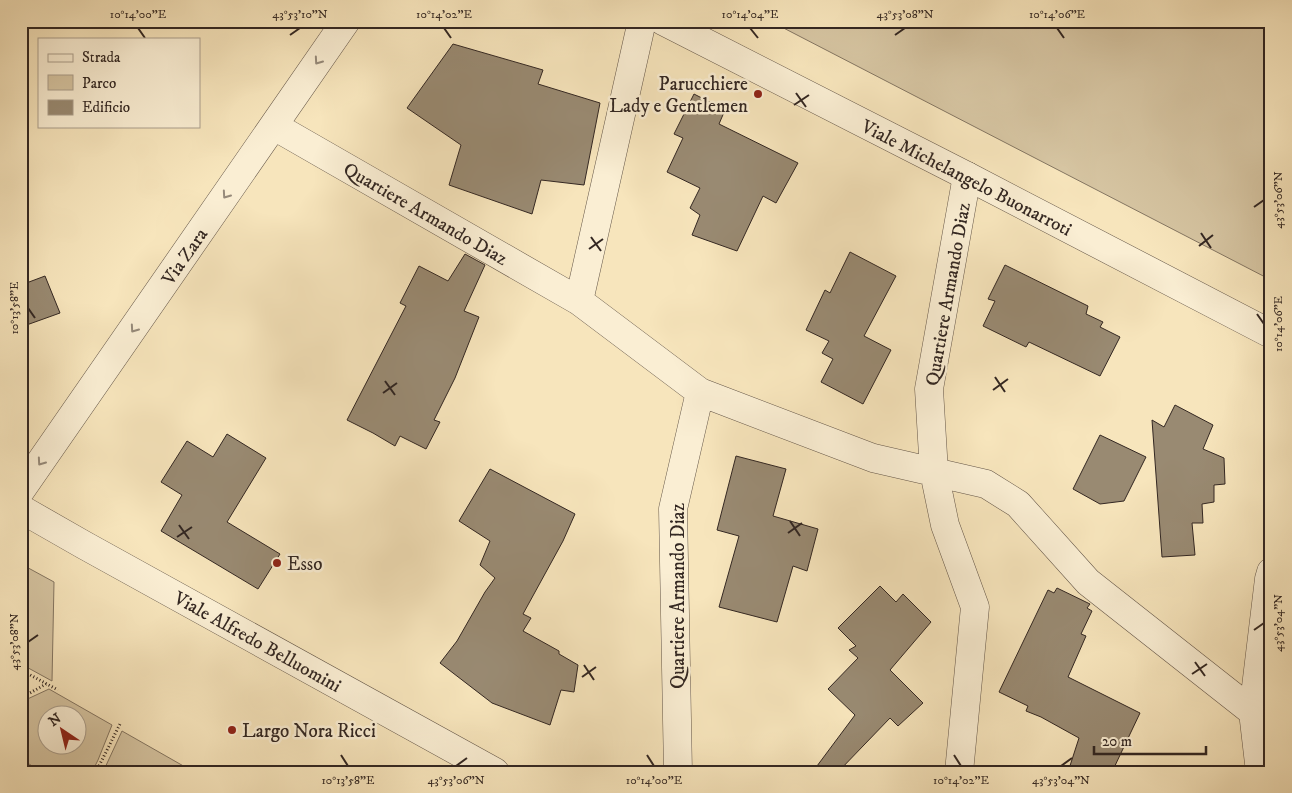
<svg xmlns="http://www.w3.org/2000/svg" width="1292" height="793" viewBox="0 0 1292 793" font-family="'IM FELL DW Pica',serif">
  <style>
    .green { fill: #d6c5a2; stroke: #847662; fill-rule: evenodd }
    .building { fill: #998a72; stroke: #332722 }
    .lines { fill: none; stroke-linecap: round; stroke-linejoin: round }
    .minor-casing { stroke: #645648; stroke-width: 29 }
    .tertiary-casing { stroke: #645648; stroke-width: 29 }
    .path { stroke: #332722; stroke-width: 3; stroke-dasharray: 1 2.5; stroke-linecap: butt }
    .minor { stroke: #faeed3; stroke-width: 28 }
    .tertiary { stroke: #faeed3; stroke-width: 28 }
    .oneway { stroke: #968a7a }
    .ticks { fill: none; stroke: #332722; stroke-width: 2 }
    .poi-dot { fill: #8f2418; stroke: #faeed3; stroke-width: 2 }
    .labels { text-anchor: middle; stroke-width: 5; stroke-linejoin: round; paint-order: stroke }
    .poi-label { font-size: 19px; fill: #332722; stroke: #faeed3; text-anchor: start }
    .street-label { font-size: 19px; fill: #332722; stroke: #faeed3 }
    .neatline { fill: none; stroke: #332722; stroke-width: 2 }
    .ticks-label { font-size: 12px; text-anchor: middle; fill: #332722 }
  </style>
  <rect width="100%" height="100%" fill="#f7e5bc"/>
  <filter id="stains"><feTurbulence type="fractalNoise" baseFrequency=".004" numOctaves="4"/><feColorMatrix values="0 0 0 0 .2 0 0 0 0 .09 0 0 0 0 .02 0 0 0 .5 -.17"/></filter>
  <radialGradient id="worn" r=".72"><stop offset=".6" stop-color="#630" stop-opacity="0"/><stop offset="1" stop-color="#630" stop-opacity=".3"/></radialGradient>
  <!-- green -->
  <path class="green" d="M770,21H1271V280Z
    M21,564L54,582L52,681L21,664Z
    M49,689L112,725L98,760L92,772H42L21,759V702ZM48,716H78V746H48Z
    M122,731L194,772H103Z"/>
  <!-- building -->
  <path class="building" d="M453,44L543,70L538,84L600,103L584,185L541,180L532,214L449,185L461,145L407,108Z
    M694,94L725,110L719,124L798,163L776,203L763,196L737,251L692,235L700,215L690,208L700,188L667,172L683,138L674,134Z
    M850,252L896,276L864,336L891,350L863,404L821,382L833,359L822,353L829,341L806,330L825,290L830,293Z
    M465,254L485,265L464,311L479,317L455,378L434,420L440,422L426,449L400,436L395,446L373,433L347,420L406,306L400,303L419,266L448,281Z
    M1005,265L1088,306L1086,314L1103,322L1100,327L1120,337L1100,376L1029,342L1026,347L983,326L995,301L988,299Z
    M45,276L60,313L21,327V285Z
    M1175,405L1213,425L1203,449L1224,458L1225,484L1214,485V502L1202,504L1203,523H1192L1195,555L1162,557L1152,420L1164,427Z
    M227,434L266,458L227,522L280,554L258,589L161,531L182,495L161,482L187,441L213,457Z
    M1100,435L1146,457L1124,501L1100,504L1073,489Z
    M736,456L786,469L773,516L818,529L807,571L793,566L777,622L719,607L739,536L717,530Z
    M490,469L575,514L563,541L523,614L531,618L523,631L559,651V654L578,665L574,692L561,690L550,725L492,703L440,663L457,641L485,592L495,578L480,565L490,541L459,521Z
    M880,586L896,602L903,594L931,622L890,670L923,703L898,726L890,718L838,772H824L817,766L855,715L828,689L858,658L849,650L856,646L838,628Z
    M1057,588L1090,604L1087,608L1092,611L1081,634L1086,636L1068,677L1140,713L1112,772H1068L1079,738L1041,717L1026,711L1028,706L999,692L1048,590L1054,593Z"/>
  <g class="lines">
    <!-- minor casing -->
    <g class="minor-casing">
      <path id="minor" d="M274,126L579,301L700,392L873,458L986,484L1018,504L1088,582L1253,712L1271,717
        M579,301L642,21
        M21,490L346,21
        M678,772L673,509L700,392
        M959,772L975,607L945,525L934,472L929,389L967,176
        M1260,772L1253,712L1269,579L1271,572"/>
    </g>
    <!-- tertiary casing -->
    <g class="tertiary-casing">
      <path id="tertiary" d="M663,21L967,176L1271,334
        M21,509L84,545L495,772"/>
    </g>
    <!-- path -->
    <path class="path" d="M21,670L58,690
      M21,698L46,684
      M21,767L31,772
      M96,772L120,724"/>
    <!-- minor -->
    <use href="#minor" class="minor"/>
    <!-- tertiary -->
    <use href="#tertiary" class="tertiary"/>
  </g>
  <!-- one-way arrows -->
  <defs><path id="oneway-chevron" d="M-2-3.5L2.5 0L-2 3.5" fill="none" stroke-width="1.6" stroke-linecap="round" stroke-linejoin="round" transform="scale(1.25)"/></defs>
  <g class="oneway">
    <use href="#oneway-chevron" transform="translate(318 61) rotate(125)"/>
    <use href="#oneway-chevron" transform="translate(226 195) rotate(125)"/>
    <use href="#oneway-chevron" transform="translate(134 329) rotate(125)"/>
    <use href="#oneway-chevron" transform="translate(41 462) rotate(125)"/>
  </g>
  <!-- ticks -->
  <path class="ticks" d="M138,28L145,38M444,28L451,38M750,28L758,38M1057,28L1064,38M290,35L300,28M895,35L905,28M796,93L806,107M794,105L809,95M1254,207L1264,200M1201,233L1211,248M591,237L601,251M1199,246L1213,235M589,249L603,239M28,308L35,318M1257,314L1264,324M995,377L1005,392M385,381L395,395M993,390L1008,379M383,393L397,383M790,521L800,536M179,525L189,539M788,533L802,523M177,537L192,527M1254,630L1264,623M28,642L38,635M1195,662L1205,676M584,665L594,680M1192,674L1207,664M582,677L596,667M341,755L348,766M647,755L654,766M954,755L961,766M456,766L467,758M1061,766L1072,758"/>
  <!-- markers -->
  <g class="poi-dot">
    <circle cx="758" cy="94" r="5"/>
    <circle cx="277" cy="563" r="5"/>
    <circle cx="232" cy="730" r="5"/>
  </g>
  <g class="labels">
    <!-- poi labels -->
    <g class="poi-label">
      <text x="748" y="90" text-anchor="end">Parucchiere<tspan x="748" dy="22">Lady e Gentlemen</tspan></text>
      <text x="287" y="570">Esso</text>
      <text x="242" y="737">Largo Nora Ricci</text>
    </g>
    <!-- street labels -->
    <g class="street-label">
      <text transform="translate(967 177) rotate(27)" y="7">Viale Michelangelo Buonarroti</text>
      <text transform="translate(426 213) rotate(30)" y="7">Quartiere Armando Diaz</text>
      <text transform="translate(184 256) rotate(-55)" y="7">Via Zara</text>
      <text transform="translate(947 294) rotate(-80)" y="7">Quartiere Armando Diaz</text>
      <text transform="translate(677 596) rotate(-90)" y="7">Quartiere Armando Diaz</text>
      <text transform="translate(258 641) rotate(29)" y="7">Viale Alfredo Belluomini</text>
    </g>
  </g>
  <!-- margin -->
  <rect width="1292" height="793" fill="none" stroke="#f7e5bc" stroke-width="55"/>
  <!-- legend -->
  <rect x="38" y="38" width="162" height="90" fill="#faeed3" stroke="#aa9e8c"/>
  <rect x="48" y="54" width="25" height="8" fill="#faeed3" stroke="#aa9e8c"/>
  <text x="82" y="62" font-size="15" fill="#332722">Strada</text>
  <rect x="48" y="75" width="25" height="15" fill="#d6c5a2" stroke="#aa9e8c"/>
  <text x="82" y="88" font-size="15" fill="#332722">Parco</text>
  <rect x="48" y="100" width="25" height="15" fill="#998a72" stroke="#aa9e8c"/>
  <text x="82" y="112" font-size="15" fill="#332722">Edificio</text>
  <!-- north arrow -->
  <g transform="translate(62 730) rotate(325)"><circle r="24" fill="#faeed3" stroke="#aa9e8c"/>
  <path d="M0-4L9 19L0 12L-9 19Z" fill="#8f2418"/>
  <text y="-8" font-size="14" font-weight="bold" text-anchor="middle" fill="#332722">N</text>
  </g>
  <!-- scale -->
  <path d="M1094 746v8h112v-8" fill="none" stroke="#332722" stroke-width="2.5"/>
  <text x="1102" y="746" font-size="15" fill="#332722" stroke="#faeed3" stroke-width="4" paint-order="stroke">20 m</text>
  <rect x="28" y="28" width="1236" height="738" class="neatline"/>
  <g class="ticks-label">
    <text x="138" y="18">10°14'00"E</text>
    <text x="300" y="18">43°53'10"N</text>
    <text x="444" y="18">10°14'02"E</text>
    <text x="750" y="18">10°14'04"E</text>
    <text x="905" y="18">43°53'08"N</text>
    <text x="1057" y="18">10°14'06"E</text>
    <text transform="translate(1278 200) rotate(-90)" y="4">43°53'06"N</text>
    <text transform="translate(14 308) rotate(-90)" y="4">10°13'58"E</text>
    <text transform="translate(1278 324) rotate(-90)" y="4">10°14'06"E</text>
    <text transform="translate(1278 623) rotate(-90)" y="4">43°53'04"N</text>
    <text transform="translate(14 642) rotate(-90)" y="4">43°53'08"N</text>
    <text x="348" y="784">10°13'58"E</text>
    <text x="456" y="784">43°53'06"N</text>
    <text x="654" y="784">10°14'00"E</text>
    <text x="961" y="784">10°14'02"E</text>
    <text x="1061" y="784">43°53'04"N</text>
  </g>
  <rect width="100%" height="100%" filter="url(#stains)"/>
  <rect width="100%" height="100%" fill="url(#worn)"/>
</svg>
